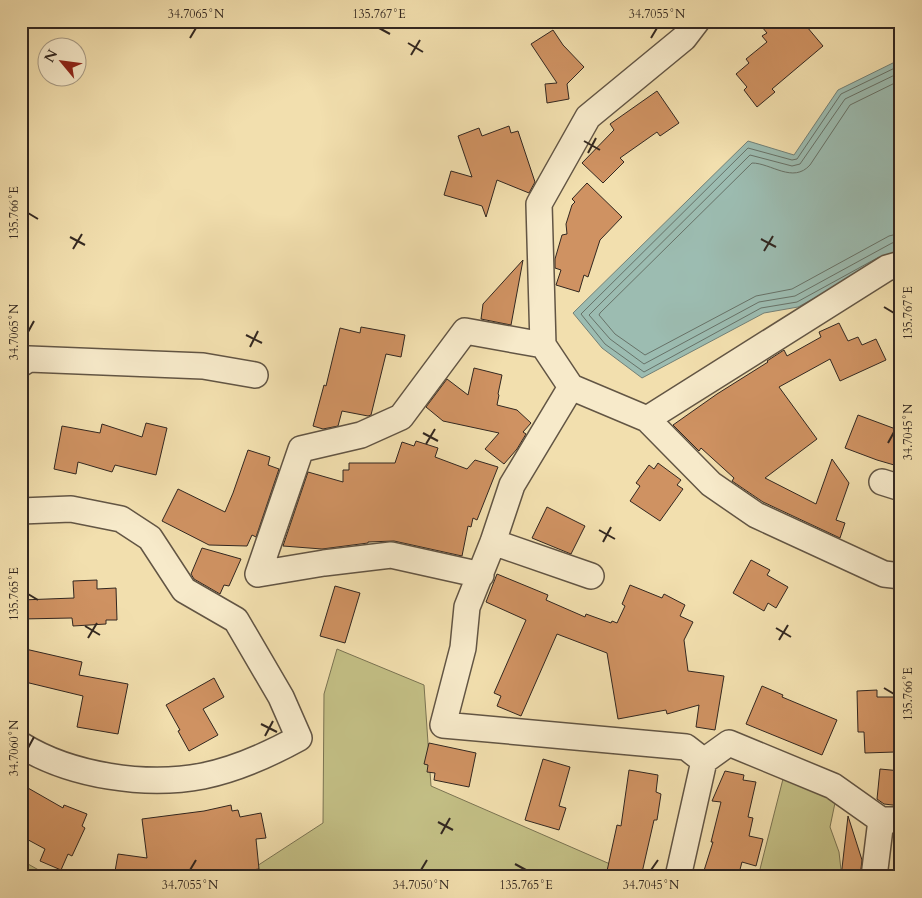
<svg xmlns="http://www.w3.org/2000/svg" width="922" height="898" viewBox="0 0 922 898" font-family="Cardo,serif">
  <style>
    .green { fill: #c3bf85; stroke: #7a7352 }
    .water { fill: #9cbcb1; stroke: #728077 }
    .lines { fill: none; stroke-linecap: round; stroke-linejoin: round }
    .shore { stroke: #677268; stroke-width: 1 }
    .building { fill: #cf9262; stroke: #322720 }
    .street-casing { stroke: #625544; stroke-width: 28 }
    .street { stroke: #f7eaca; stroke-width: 25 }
    .ticks { fill: none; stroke: #322720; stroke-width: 2 }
    .neatline { fill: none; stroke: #322720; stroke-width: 2 }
    .ticks-label { font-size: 12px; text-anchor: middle; fill: #322720 }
  </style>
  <rect width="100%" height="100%" fill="#f2dfae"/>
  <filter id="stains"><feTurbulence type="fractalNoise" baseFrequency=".004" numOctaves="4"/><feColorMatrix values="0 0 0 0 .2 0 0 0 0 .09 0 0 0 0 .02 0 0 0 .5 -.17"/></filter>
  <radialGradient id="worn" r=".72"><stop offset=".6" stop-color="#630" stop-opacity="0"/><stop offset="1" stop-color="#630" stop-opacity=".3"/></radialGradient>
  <!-- green -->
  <path class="green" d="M337,649L424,685L431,786L610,864L603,877H240L323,823L324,694Z
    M784,775L836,798L830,827L839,852L841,870L838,877H758Z
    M21,860L51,877H21Z"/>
  <!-- water -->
  <path class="water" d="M901,59V251L798,307L764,313L642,378L602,348L573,313L748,141L794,155L838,90Z"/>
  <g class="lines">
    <!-- shore -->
    <path class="shore" d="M901,72L845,99L800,164L792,166L750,155L589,315L610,339L644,364L759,302L795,296L892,243L901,241
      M901,80L850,105L810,165C793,184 771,163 752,163L600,313L599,315L615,334L645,355L756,296L792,289L889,236L901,233
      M879,257L797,302L761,308L644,372L605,344L581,314L748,148L792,160L797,159L841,94L901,65"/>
  </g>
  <!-- building -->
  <path class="building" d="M757,21H802L823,46L772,89L775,92L757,107L744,90L747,87L736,74L749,63L746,59L767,42L762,36L767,33Z
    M553,30L563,45L584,67L567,84L569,99L547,103L545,84L557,83L531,44Z
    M657,91L679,123L660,136L657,132L620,158L624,162L603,183L582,163L614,130L610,124Z
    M509,126L511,133L518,131L535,182L529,193L497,180L486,217L482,206L444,195L451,171L472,177L458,136L479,128L482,136Z
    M587,183L622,217L600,240L588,277L584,275L579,292L556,285L561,270L555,268V259L562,235L567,234L566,224L572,205L575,202L572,199Z
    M523,260L511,325L481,319L483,304Z
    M839,323L848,341L858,337L862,345L876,339L886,360L840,381L830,359L779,387L817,439L765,478L816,504L832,459L849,483L836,520L845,523L840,538L763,502L732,481L734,478L701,448L699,451L673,425L717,394L768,362L767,361L784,350L787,356L821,337L819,332Z
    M361,327L405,335L401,357L386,354L371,415L368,416L342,411L338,426L323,429L313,426L324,385L326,386L340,328L360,333Z
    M474,368L502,375L498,394L499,395L497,405L517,410L531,423L523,432L526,434L517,449L504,464L485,449L499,433L443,421L426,407L447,379L468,395Z
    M858,415L901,431V467L877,460L845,448Z
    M146,423L167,428L156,475L115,465L112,472L78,462L76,474L54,469L62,426L100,433L102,424L142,437Z
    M416,441L438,448L435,457L467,469L475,460L498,467L477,520L473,518L471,527L468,526L462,556L394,541L368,542V543L322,549L283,546L308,472L343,482V470H349V463H395L402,442L414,446Z
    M248,450L270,457L268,465L279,469L256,537L252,535L247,546L209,545L162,521L178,489L225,512L233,493Z
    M658,463L681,480L677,485L683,489L660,521L630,501L640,486L636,483L649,465L654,469Z
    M547,507L585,526L571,554L532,538Z
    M202,548L241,559L229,586L224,585L220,594L194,579L191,574Z
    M751,560L770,570L767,575L788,587L776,608L768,603L764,611L733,593Z
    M497,574L548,595L546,600L585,617L586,614L611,623L612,621L617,623L625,606L622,604L630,585L662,598L664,594L685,605L680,616L693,622L684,640L688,671L724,676L715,730L696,727L699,705L667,714L666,710L618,719L607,653L557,634L521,716L497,706L501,696L494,693L526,620L486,602Z
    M97,580V589L116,588L117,620H106V624L73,626L72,618L21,619V600L74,598L73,581Z
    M335,586L360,593L345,643L320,636Z
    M21,648L82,662L79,675L128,684L118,734L77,727L83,696L21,681Z
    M214,678L224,697L203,709L218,735L189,751L178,731L180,730L166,705Z
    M762,686L783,695L782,697L837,720L822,755L746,724Z
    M877,690V697H894L895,752L865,753L864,732H858L857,691Z
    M429,743L476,753L469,787L434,780L435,773L427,772L428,765L424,764Z
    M543,759L570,767L559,806L566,808L559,830L525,820Z
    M880,769L901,771V806L884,804L877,799Z
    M629,770L658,775L656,792L661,794L657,820H654L641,877H633L607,871L617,825L621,826Z
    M725,771L744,775L743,780L756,782L748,817L753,818L749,836L763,839L756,866L742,862L738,877H702L713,842H711L721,802L712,801Z
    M21,784L63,808L64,805L87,814L82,826L85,828L72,856L68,854L61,870L40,861L45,849L21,836Z
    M231,805L232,811L238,810L240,817L261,813L266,838L256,839L259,869L245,871L246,877H114L118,854L147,858L142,819L204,811Z
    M848,816L862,860L860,877H841Z"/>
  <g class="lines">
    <!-- street casing -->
    <g class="street-casing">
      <path id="street" d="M697,21L684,38L588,117L539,204L543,345L571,387L647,419L887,268L901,264
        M21,364L29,359L203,366L255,375
        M571,387L512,485L493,542L467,607L463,648L443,725L686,747L704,761L729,743L833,786L881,820H901
        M647,419L711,484L756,515L884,574L901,576
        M882,482L901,488
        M21,511L71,509L121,519L150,538L184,590L236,620L281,697L299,738C270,754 237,769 203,776C146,787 71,776 21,745
        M493,542L591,576
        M481,575L391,555L324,563L258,574L301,449L361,435L401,417L465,331L543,345
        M678,877L704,761
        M874,877L881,820"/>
    </g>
    <!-- street -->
    <use href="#street" class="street"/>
  </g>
  <!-- ticks -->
  <path class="ticks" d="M379,28L390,34M190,38L196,28M651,38L657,28M408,43L423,52M411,55L420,40M584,141L600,150M588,153L596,138M28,213L38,219M70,237L85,245M761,239L776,247M73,249L82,234M764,251L773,236M884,307L894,313M28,332L34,321M246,335L262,343M250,347L258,331M423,433L438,441M888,443L894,432M426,444L435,429M599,530L615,539M603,542L611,527M28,594L38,600M85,626L100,635M776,628L791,637M88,638L97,623M779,640L788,625M884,688L894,694M261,724L277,732M265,736L273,721M28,748L34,737M438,822L453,830M441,834L450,818M515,864L526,870M190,870L196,860M421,870L427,860M651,870L658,860"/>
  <!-- margin -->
  <rect width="922" height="898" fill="none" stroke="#f2dfae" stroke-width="55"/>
  <!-- north arrow -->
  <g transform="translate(62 62) rotate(299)"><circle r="24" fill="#f7eaca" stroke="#a89c86"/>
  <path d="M0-4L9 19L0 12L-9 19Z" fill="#8f2418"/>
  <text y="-8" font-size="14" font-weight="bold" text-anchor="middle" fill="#322720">N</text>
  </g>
  <rect x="28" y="28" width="866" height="842" class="neatline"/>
  <g class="ticks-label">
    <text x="196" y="18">34.7065°N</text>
    <text x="379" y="18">135.767°E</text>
    <text x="657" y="18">34.7055°N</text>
    <text transform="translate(14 213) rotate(-90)" y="4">135.766°E</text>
    <text transform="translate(908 313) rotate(-90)" y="4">135.767°E</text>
    <text transform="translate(14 332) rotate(-90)" y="4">34.7065°N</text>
    <text transform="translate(908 432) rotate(-90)" y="4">34.7045°N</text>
    <text transform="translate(14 594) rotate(-90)" y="4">135.765°E</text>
    <text transform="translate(908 694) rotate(-90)" y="4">135.766°E</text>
    <text transform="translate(14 748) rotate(-90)" y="4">34.7060°N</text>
    <text x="190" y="889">34.7055°N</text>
    <text x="421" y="889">34.7050°N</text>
    <text x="526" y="889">135.765°E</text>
    <text x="651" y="889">34.7045°N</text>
  </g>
  <rect width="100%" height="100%" filter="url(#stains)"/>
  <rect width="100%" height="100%" fill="url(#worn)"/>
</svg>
